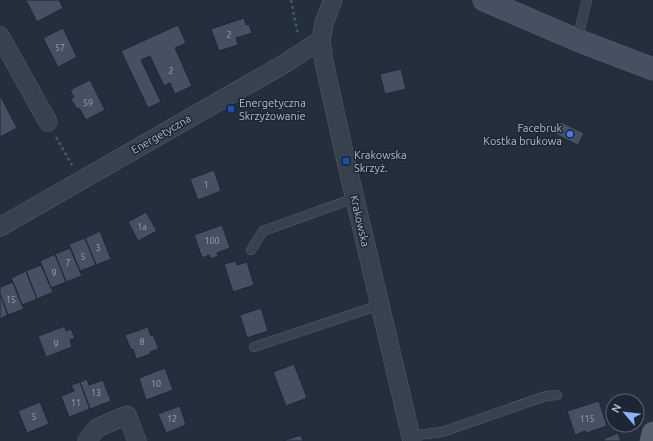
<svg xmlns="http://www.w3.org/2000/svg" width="653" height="441" viewBox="0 0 653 441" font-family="Ubuntu,sans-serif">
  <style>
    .building { fill: #455162; stroke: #1f2835 }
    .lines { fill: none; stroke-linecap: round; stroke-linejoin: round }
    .lane-casing { stroke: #565f6c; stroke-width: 10 }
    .street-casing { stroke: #565f6c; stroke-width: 19 }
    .secondary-casing { stroke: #565f6c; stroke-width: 23 }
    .primary-casing { stroke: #414a57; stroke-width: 23 }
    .path { stroke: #44595c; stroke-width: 2.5; stroke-dasharray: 3 3; stroke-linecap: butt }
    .lane { stroke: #38414e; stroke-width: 9 }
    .street { stroke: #38414e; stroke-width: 18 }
    .secondary { stroke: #465061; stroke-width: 22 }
    .primary { stroke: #56606e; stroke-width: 22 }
    .transit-dot { fill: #1a4fb4; stroke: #1d2633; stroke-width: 1.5 }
    .shop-dot { fill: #3f7fe0; stroke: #1d2633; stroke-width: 1.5 }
    .labels { text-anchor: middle; stroke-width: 3; stroke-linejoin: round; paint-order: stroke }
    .number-label { font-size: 9px; fill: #98a1af }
    .poi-label { font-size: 11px; fill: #b4bcc9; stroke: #1d2633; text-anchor: start }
    .street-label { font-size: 11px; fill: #b4bcc9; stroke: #1d2633 }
  </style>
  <rect width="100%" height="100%" fill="#242f3e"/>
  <!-- building -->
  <path class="building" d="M26,0H59L63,8L37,22Z
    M244,18L246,25L249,24L252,33L236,38L238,45L219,51L211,29Z
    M178,25L186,43L175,48L192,86L175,94L170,83L164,86L150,56L141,60L161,102L148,108L121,51Z
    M63,28L77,57L58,67L43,38Z
    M401,69L406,89L385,94L380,74Z
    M90,80L105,110L86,120L79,108L77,109L71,99L74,97L70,90Z
    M0,95L17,128L0,137Z
    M561,122L584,133L578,145L555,134Z
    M214,170L221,191L198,200L190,179Z
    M146,212L157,231L138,241L128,222Z
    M222,225L230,248L217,253L218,256L211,259L209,255L202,258L194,235Z
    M100,231L111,259L96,265L85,238Z
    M85,238L96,265L80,271L69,244Z
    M70,248L82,276L66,282L55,254Z
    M55,254L66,282L51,288L40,261Z
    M236,261L237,265L247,262L254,285L233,292L224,264Z
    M41,265L53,292L37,299L26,271Z
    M26,271L37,299L22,305L11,278Z
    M13,282L24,309L8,315L0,294V287Z
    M0,294L8,315L0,319Z
    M261,308L268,331L247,338L240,315Z
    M65,326L66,331L71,329L75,338L70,340L72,347L46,357L38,336Z
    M148,327L151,336L153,335L159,349L150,352L151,354L136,359L133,349L131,350L125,335Z
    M294,364L307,398L286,406L273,372Z
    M165,368L173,390L146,400L139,378Z
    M87,379L89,385L103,380L111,401L90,409L80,382Z
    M80,382L90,409L69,417L61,396L74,391L71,385Z
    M599,401L607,426L586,433L585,431L575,435L567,411Z
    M40,402L49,424L27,433L18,411Z
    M180,406L186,425L166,433L158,414Z
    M618,433L621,441H604V439Z
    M301,435L303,441H283Z"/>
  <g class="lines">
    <!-- lane casing -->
    <g class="lane-casing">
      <path id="lane" d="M577,40L587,0
        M251,250L263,231L355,198
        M254,347L380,305
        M411,436L442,432L546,396L557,395"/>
    </g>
    <!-- street casing -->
    <g class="street-casing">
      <path id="street" d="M333,0L324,23L321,40L324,62L343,148L412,441
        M0,36L48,122
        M0,227L284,64L321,40
        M87,441L97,428L127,415L137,441"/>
    </g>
    <!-- secondary casing -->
    <g class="secondary-casing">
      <path id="secondary" d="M484,0L577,40L653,69"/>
    </g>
    <!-- primary casing -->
    <g class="primary-casing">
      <path id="primary" d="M651,441L653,433"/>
    </g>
    <!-- path -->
    <path class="path" d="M291,0L298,35
      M56,137L73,167"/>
    <!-- lane -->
    <use href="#lane" class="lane"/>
    <!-- street -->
    <use href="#street" class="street"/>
    <!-- secondary -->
    <use href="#secondary" class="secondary"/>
    <!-- primary -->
    <use href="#primary" class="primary"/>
  </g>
  <!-- markers -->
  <g class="transit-dot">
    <rect x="227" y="105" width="8" height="8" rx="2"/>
    <rect x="342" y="157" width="8" height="8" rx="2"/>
  </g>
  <circle class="shop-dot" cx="570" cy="134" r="4"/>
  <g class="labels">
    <!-- number labels -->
    <g class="number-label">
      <text x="229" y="38">2</text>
      <text x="60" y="51">57</text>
      <text x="171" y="74">2</text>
      <text x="88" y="106">59</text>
      <text x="206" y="188">1</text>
      <text x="142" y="230">1a</text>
      <text x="212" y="244">100</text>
      <text x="98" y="251">3</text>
      <text x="83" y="260">5</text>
      <text x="68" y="266">7</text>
      <text x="54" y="276">9</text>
      <text x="11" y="303">15</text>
      <text x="142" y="345">8</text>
      <text x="56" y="347">9</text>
      <text x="156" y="387">10</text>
      <text x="96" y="396">13</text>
      <text x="76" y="406">11</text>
      <text x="34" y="420">5</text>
      <text x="172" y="422">12</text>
      <text x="587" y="422">115</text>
    </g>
    <!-- poi labels -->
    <g class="poi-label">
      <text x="239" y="107">Energetyczna<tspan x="239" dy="13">Skrzyżowanie</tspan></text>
      <text x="562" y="132" text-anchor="end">Facebruk<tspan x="562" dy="13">Kostka brukowa</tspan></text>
      <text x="354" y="159">Krakowska<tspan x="354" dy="13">Skrzyż.</tspan></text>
    </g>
    <!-- street labels -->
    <g class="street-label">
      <text transform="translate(161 134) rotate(-30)" y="4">Energetyczna</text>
      <text transform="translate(360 221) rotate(77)" y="4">Krakowska</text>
    </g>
  </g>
  <!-- north arrow -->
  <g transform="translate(625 413) rotate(298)"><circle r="19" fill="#1d2633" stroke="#59626f"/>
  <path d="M0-3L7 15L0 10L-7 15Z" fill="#8ab4f8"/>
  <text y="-6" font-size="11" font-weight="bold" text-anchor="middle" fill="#b4bcc9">N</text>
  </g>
</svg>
